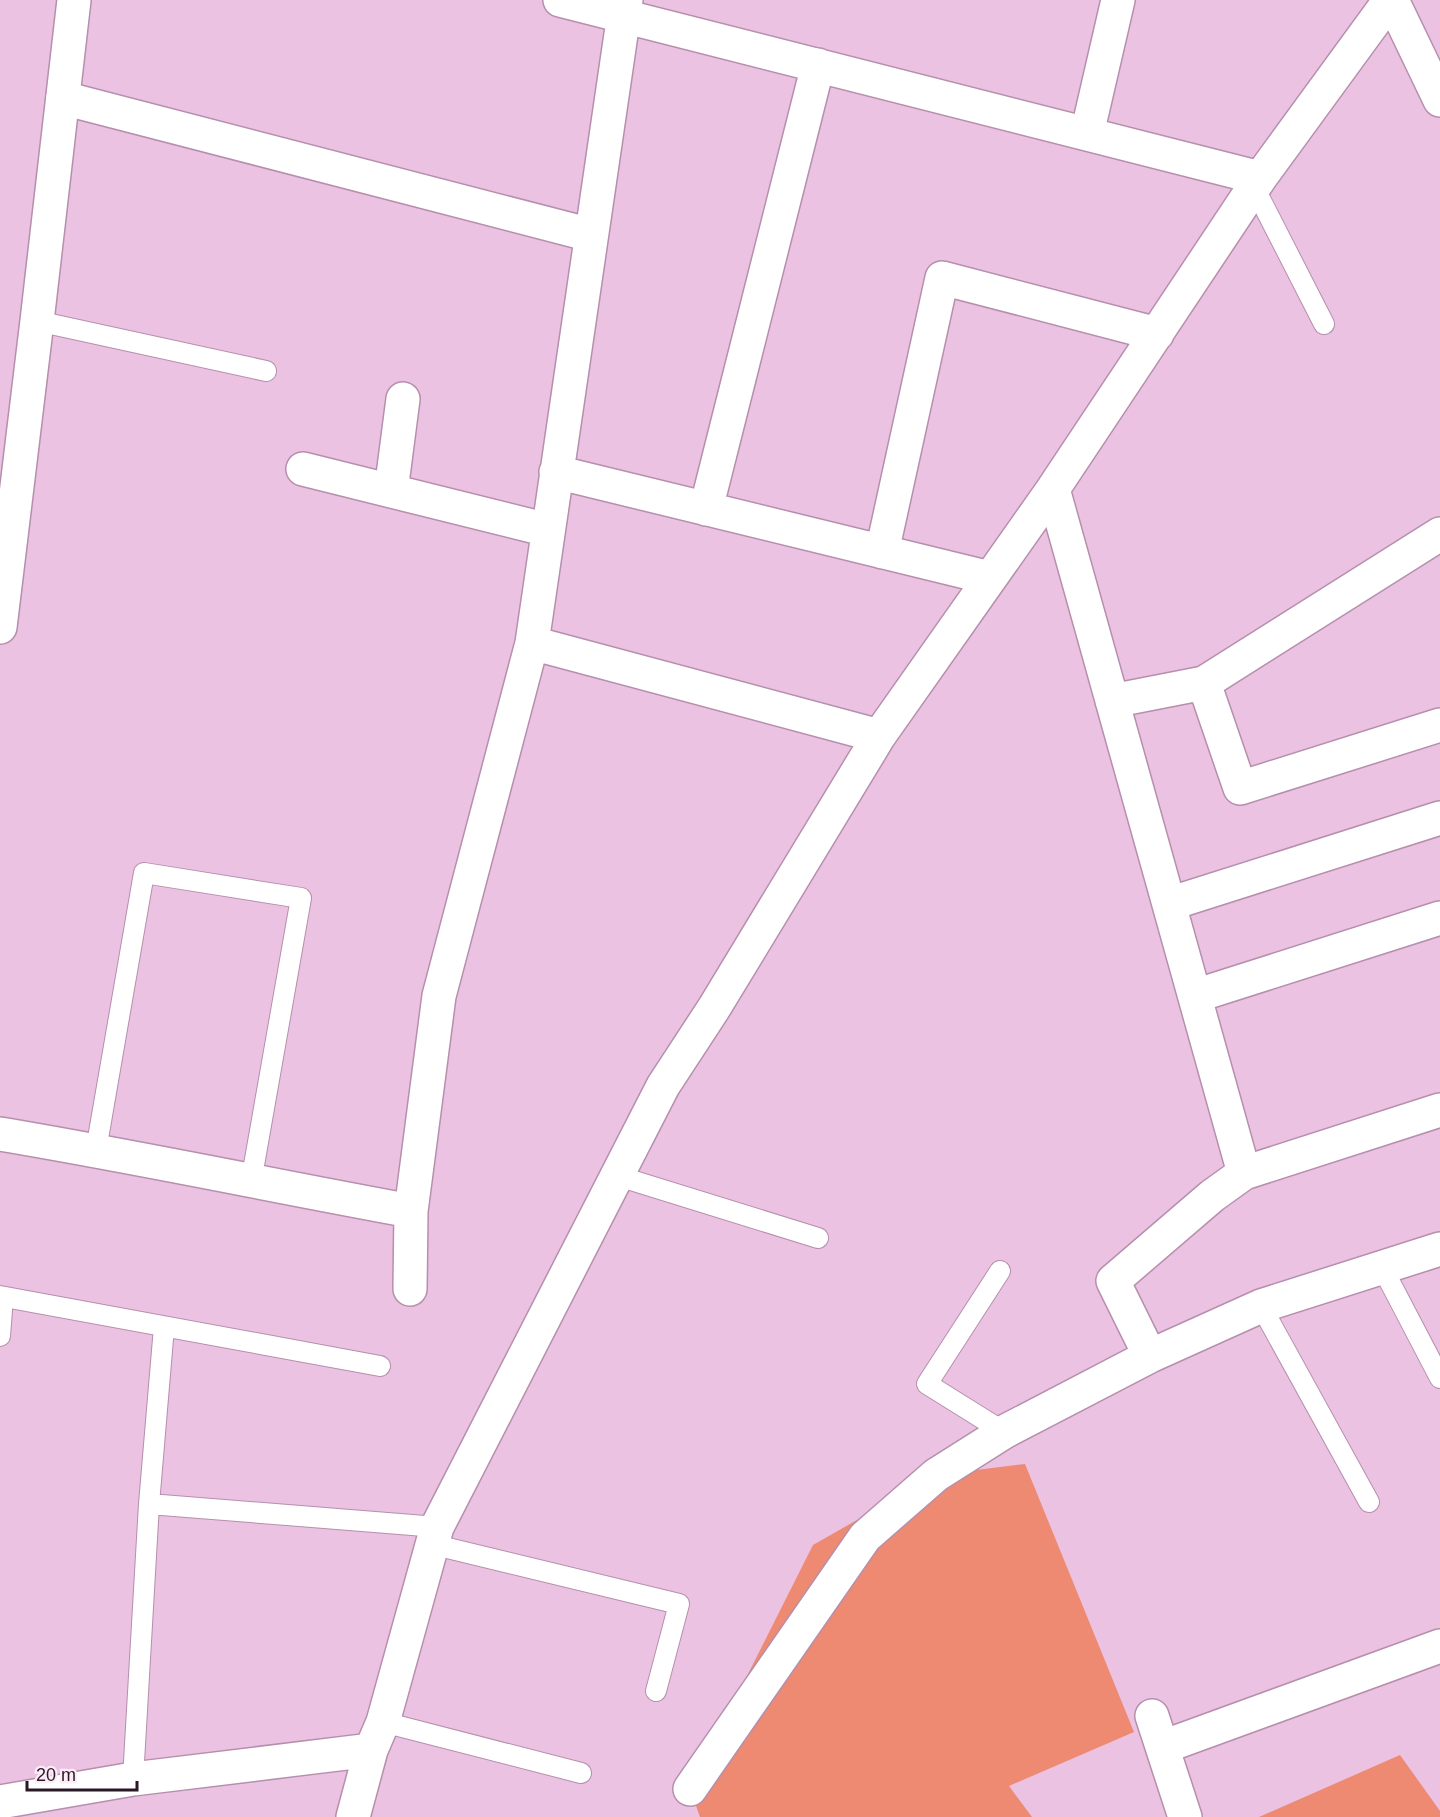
<svg xmlns="http://www.w3.org/2000/svg" width="1440" height="1817" viewBox="0 0 1440 1817" font-family="Helvetica,sans-serif">
  <style>
    .green { fill: #ed8a71 }
    .lines { fill: none; stroke-linecap: round; stroke-linejoin: round }
    .lane-casing { stroke: #b68fad; stroke-width: 22 }
    .street-casing { stroke: #b68fad; stroke-width: 36 }
    .secondary-casing { stroke: #b68fad; stroke-width: 36 }
    .lane { stroke: #fff; stroke-width: 20 }
    .street { stroke: #fff; stroke-width: 33 }
    .secondary { stroke: #fff; stroke-width: 33 }
  </style>
  <rect width="100%" height="100%" fill="#ebc2e1"/>
  <!-- green -->
  <path class="green" d="M1025,1464L1134,1732L1009,1786L1032,1817H700L690,1789L813,1545L936,1475Z
    M1400,1755L1440,1811V1817H1259Z"/>
  <g class="lines">
    <!-- lane casing -->
    <g class="lane-casing">
      <path id="lane" d="M1254,187L1324,324
        M37,321L266,371
        M96,1150L144,873L301,898L251,1182
        M618,1176L818,1238
        M1382,1267L1440,1378
        M1000,1271L927,1384L1004,1432
        M0,1296L380,1366
        M1261,1306L1369,1502
        M0,1336L3,1297
        M149,1504L437,1527
        M431,1544L679,1604L656,1691
        M383,1722L581,1773
        M133,1779L149,1504L164,1327"/>
    </g>
    <!-- street casing -->
    <g class="street-casing">
      <path id="street" d="M560,0L1260,178
        M1392,0L1440,100
        M63,98L591,235
        M1087,134L1118,0
        M303,469L548,530
        M556,472L990,578
        M1053,489L1244,1173L1440,1110
        M391,491L403,399
        M706,509L818,65
        M882,552L942,278L1157,334
        M532,643L879,736
        M1204,683L1240,788L1440,725
        M1112,701L1204,683L1440,534
        M1169,904L1440,818
        M1195,996L1440,918
        M0,1134C138,1157 274,1186 411,1211
        M410,1289L411,1211L439,996L532,643L626,0
        M1150,1356L1113,1281L1212,1196L1244,1173
        M1152,1716L1185,1817
        M1163,1747L1440,1646
        M690,1789L865,1537L936,1475L1004,1432L1150,1356L1261,1306L1440,1249
        M0,1802L133,1779L371,1750
        M353,1817L371,1750L383,1722L437,1527L663,1086L714,1008L879,736L1053,489L1260,178L1390,0"/>
    </g>
    <!-- secondary casing -->
    <g class="secondary-casing">
      <path id="secondary" d="M0,627L37,321L74,0"/>
    </g>
    <!-- lane -->
    <use href="#lane" class="lane"/>
    <!-- street -->
    <use href="#street" class="street"/>
    <!-- secondary -->
    <use href="#secondary" class="secondary"/>
  </g>
  <!-- scale -->
  <path d="M27 1781v9h110v-9" fill="none" stroke="#281925" stroke-width="3"/>
  <text x="36" y="1781" font-size="18" fill="#281925" stroke="#fdebf8" stroke-width="4.5" paint-order="stroke">20 m</text>
</svg>
